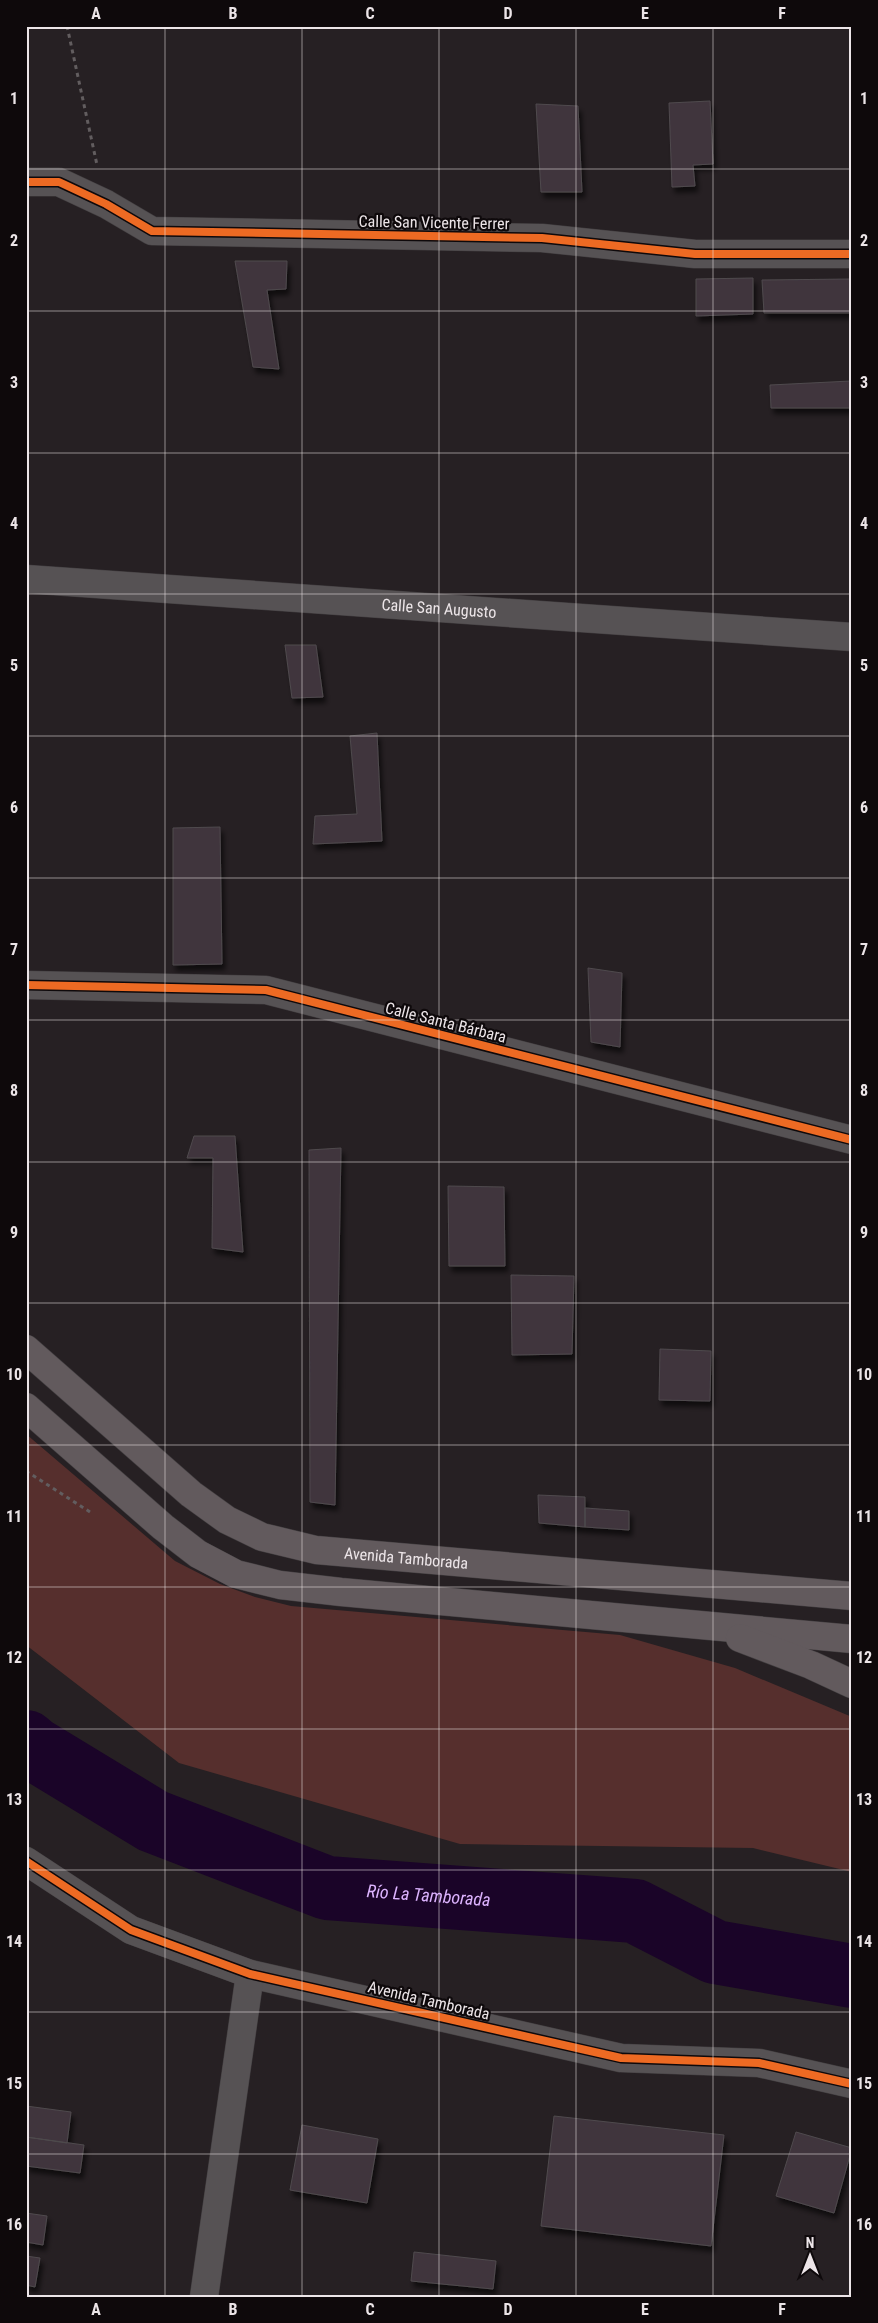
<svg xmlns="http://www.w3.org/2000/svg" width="878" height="2323" viewBox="0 0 878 2323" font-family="'Roboto Condensed',sans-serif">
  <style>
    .green { fill: #562f2d }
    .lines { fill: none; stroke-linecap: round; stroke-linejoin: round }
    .river { stroke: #1a0428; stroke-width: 64 }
    .building { fill: #40353e; stroke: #4f4a4d; filter: url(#shadow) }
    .minor-casing { stroke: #423e40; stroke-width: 29 }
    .primary-casing { stroke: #423e40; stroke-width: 29 }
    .path { stroke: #625d5f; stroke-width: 3; stroke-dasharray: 4 4; stroke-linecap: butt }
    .minor { stroke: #565254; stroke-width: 28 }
    .primary { stroke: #625a5d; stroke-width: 28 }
    .cycleway-casing { stroke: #0e090b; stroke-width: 11 }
    .cycleway { stroke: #ed6a23; stroke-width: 8 }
    .grid { fill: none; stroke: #ece5e8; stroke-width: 1; stroke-opacity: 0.55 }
    .labels { text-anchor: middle; stroke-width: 4.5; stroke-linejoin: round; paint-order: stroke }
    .street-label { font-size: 16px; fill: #ece5e8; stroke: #0e090b }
    .water-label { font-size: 18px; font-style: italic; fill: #dcb3fe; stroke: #0e090b }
    .neatline { fill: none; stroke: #ece5e8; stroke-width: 2 }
    .grid-label { font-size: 16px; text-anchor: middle; font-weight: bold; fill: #ece5e8 }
  </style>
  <defs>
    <filter id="shadow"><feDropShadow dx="3" dy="5.5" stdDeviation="2.5" flood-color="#0009"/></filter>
  </defs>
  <rect width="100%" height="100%" fill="#262023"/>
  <!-- green -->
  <path class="green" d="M26,1434L175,1561L220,1584L255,1597L291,1606L620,1635L735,1668L852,1717V1872L753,1848L460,1844L179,1763L26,1645Z"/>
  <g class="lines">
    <!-- river -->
    <path class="river" id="s1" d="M26,1742L33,1748L153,1821L327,1888L635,1911L715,1952L852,1976"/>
  </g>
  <!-- building -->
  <path class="building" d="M710,101L713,164L693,165L695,186L672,187L669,103Z
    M536,104L578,106L582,192H541Z
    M235,261H287L286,289L267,290L279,369L253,367Z
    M753,278V314L696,316V279Z
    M851,279V313H764L762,280Z
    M851,381L852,408H771L770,385Z
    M285,645H316L323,697L292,698Z
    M377,733L382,841L313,844L315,816L357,814L350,736Z
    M220,827L222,964L173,965V828Z
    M588,968L622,973L620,1047L591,1042Z
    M194,1136H235L243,1252L212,1248L213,1158H187Z
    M341,1148L335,1505L310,1502L309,1150Z
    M448,1186L504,1187L505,1266H449Z
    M511,1275L574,1276L572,1354L512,1355Z
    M660,1349L711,1351L710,1401L659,1400Z
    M538,1495L585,1497V1527L539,1523Z
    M585,1508L629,1511V1530L585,1527Z
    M26,2106L71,2112L67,2143L26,2137Z
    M554,2116L724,2135L711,2246L541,2226Z
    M302,2125L378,2139L367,2203L290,2190Z
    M796,2132L852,2148L834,2213L776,2196Z
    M26,2137L84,2145L80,2173L26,2166Z
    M26,2213L47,2216L43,2245L26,2242Z
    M414,2252L496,2261L493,2289L411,2281Z
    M26,2256L40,2258L35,2287L26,2285Z"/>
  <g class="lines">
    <!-- minor casing -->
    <g class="minor-casing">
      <g id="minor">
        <path d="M26,182H59L106,204L152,231L542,238L695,254H852"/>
        <path id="s2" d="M26,579L852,637"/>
        <path d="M26,985L266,990L852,1140"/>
        <path d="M26,1861L131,1930L250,1974L621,2058L759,2063L852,2084"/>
        <path d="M204,2297L250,1974"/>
      </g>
    </g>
    <!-- primary casing -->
    <g class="primary-casing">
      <g id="primary">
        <path id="s3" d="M26,1349L191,1494L227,1520L262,1537L316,1550L852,1596"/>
        <path d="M26,1407L163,1527L198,1554L236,1574L280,1585L341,1592L852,1639"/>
        <path d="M740,1638L811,1665L852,1684"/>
      </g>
    </g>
    <!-- path -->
    <path class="path" d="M67,26L97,165
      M26,1471L90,1512L92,1509"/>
    <!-- minor -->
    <use href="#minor" class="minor"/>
    <!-- primary -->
    <use href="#primary" class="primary"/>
    <!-- cycleway casing -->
    <g class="cycleway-casing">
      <path id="cycleway" d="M26,182H59L106,204L152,231L542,238L695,254H852
        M26,985L266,990L852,1140
        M26,1861L131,1930L250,1974L621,2058L759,2063L852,2084"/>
    </g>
    <!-- cycleway -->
    <use href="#cycleway" class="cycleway"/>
  </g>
  <!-- grid -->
  <path class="grid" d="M165,26V2297M302,26V2297M439,26V2297M576,26V2297M713,26V2297M26,169H852M26,311H852M26,453H852M26,594H852M26,736H852M26,878H852M26,1020H852M26,1162H852M26,1303H852M26,1445H852M26,1587H852M26,1729H852M26,1870H852M26,2012H852M26,2154H852"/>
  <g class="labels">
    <!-- street labels -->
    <g class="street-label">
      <text transform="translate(434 222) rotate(1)" y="6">Calle San Vicente Ferrer</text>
      <text dy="6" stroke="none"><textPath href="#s2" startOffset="414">Calle San Augusto</textPath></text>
      <text transform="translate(446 1022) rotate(14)" y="6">Calle Santa Bárbara</text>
      <text dy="6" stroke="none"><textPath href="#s3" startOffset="449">Avenida Tamborada</textPath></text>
      <text transform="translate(429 2000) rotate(13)" y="6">Avenida Tamborada</text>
    </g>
    <!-- water labels -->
    <g class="water-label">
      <text dy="6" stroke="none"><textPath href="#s1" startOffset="438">Río La Tamborada</textPath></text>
    </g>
  </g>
  <!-- border -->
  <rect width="878" height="2323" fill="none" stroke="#0e090b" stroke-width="55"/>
  <!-- north arrow -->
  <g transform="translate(810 2256)" stroke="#0e090b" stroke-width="4" paint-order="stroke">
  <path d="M0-4L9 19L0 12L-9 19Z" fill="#ece5e8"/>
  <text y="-8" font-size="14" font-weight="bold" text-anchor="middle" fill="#ece5e8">N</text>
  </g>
  <rect x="28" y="28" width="822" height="2268" class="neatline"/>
  <g class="grid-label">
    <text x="96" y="19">A</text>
    <text x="233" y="19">B</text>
    <text x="370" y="19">C</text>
    <text x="508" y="19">D</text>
    <text x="645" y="19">E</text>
    <text x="782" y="19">F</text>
    <text x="14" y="104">1</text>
    <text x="864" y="104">1</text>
    <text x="14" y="246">2</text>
    <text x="864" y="246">2</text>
    <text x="14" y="388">3</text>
    <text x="864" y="388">3</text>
    <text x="14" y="529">4</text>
    <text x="864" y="529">4</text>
    <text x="14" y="671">5</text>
    <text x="864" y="671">5</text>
    <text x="14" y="813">6</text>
    <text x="864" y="813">6</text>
    <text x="14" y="955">7</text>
    <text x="864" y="955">7</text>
    <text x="14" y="1096">8</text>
    <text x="864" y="1096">8</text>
    <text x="14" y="1238">9</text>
    <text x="864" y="1238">9</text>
    <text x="14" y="1380">10</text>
    <text x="864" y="1380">10</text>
    <text x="14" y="1522">11</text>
    <text x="864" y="1522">11</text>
    <text x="14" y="1663">12</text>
    <text x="864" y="1663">12</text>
    <text x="14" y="1805">13</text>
    <text x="864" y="1805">13</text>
    <text x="14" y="1947">14</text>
    <text x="864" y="1947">14</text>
    <text x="14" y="2089">15</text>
    <text x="864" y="2089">15</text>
    <text x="14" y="2230">16</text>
    <text x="864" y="2230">16</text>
    <text x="96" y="2315">A</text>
    <text x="233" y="2315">B</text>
    <text x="370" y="2315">C</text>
    <text x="508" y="2315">D</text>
    <text x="645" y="2315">E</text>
    <text x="782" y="2315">F</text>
  </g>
</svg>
